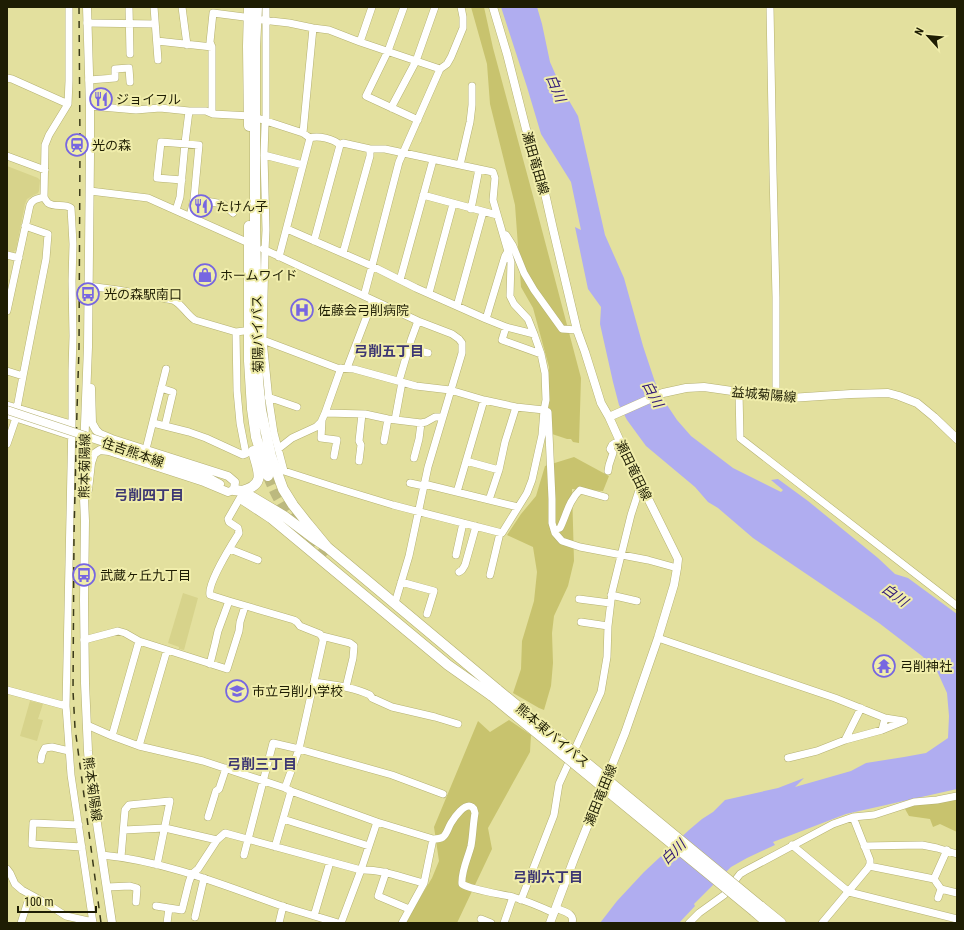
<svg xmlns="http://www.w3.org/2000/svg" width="964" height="930" viewBox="0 0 964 930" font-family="'Roboto Condensed','Noto Sans JP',sans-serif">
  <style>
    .built { fill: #d7d38b }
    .green { fill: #c8c36e }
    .water { fill: #b0adf0 }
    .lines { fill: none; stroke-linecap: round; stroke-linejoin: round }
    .highway-tunnel { stroke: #bcb97f; stroke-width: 10; stroke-dasharray: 10 5; stroke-linecap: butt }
    .minor-casing { stroke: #b5b172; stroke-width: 8 }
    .major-casing { stroke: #b5b172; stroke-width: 9 }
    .highway-casing { stroke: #b5b172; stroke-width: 11 }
    .minor { stroke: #fff; stroke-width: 7 }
    .major { stroke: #fff; stroke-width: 8 }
    .highway { stroke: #fff; stroke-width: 10 }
    .rail { stroke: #3a3919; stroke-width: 1.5; stroke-dasharray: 7 7; stroke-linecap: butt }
    .major-bridge-casing { stroke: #b5b172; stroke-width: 9; stroke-linecap: butt }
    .highway-bridge-casing { stroke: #b5b172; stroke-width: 11; stroke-linecap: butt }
    .major-bridge { stroke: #fff; stroke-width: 8 }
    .highway-bridge { stroke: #fff; stroke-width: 10 }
    .labels { text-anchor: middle; stroke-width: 4; stroke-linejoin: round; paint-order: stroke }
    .poi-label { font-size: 13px; fill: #1e1d03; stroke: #f0edab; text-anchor: start }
    .street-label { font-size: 13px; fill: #1e1d03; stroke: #f0edab }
    .water-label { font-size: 14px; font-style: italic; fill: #2f1777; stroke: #f0edab }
    .neighbourhood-label { font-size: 14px; font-weight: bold; fill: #3c3672; stroke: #f0edab }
  </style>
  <rect width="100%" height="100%" fill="#e3e09e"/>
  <!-- built -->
  <path class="built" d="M7,166L38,178L40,180L39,191L38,193L32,196L27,199L25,204L16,250L13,252L7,251Z
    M183,593L198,598L184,650L179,649V647L168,643Z
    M30,701L43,704L38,719L43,720L37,741L20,736Z"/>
  <!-- green -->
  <path class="green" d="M471,7H484L493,48L533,196L581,378L579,443L573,442L571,439H567L546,432L549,367L533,308L521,287L515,205L490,104L487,64Z
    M574,457L609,476L603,491L572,489L574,561L568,586L554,616L552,633L553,663L551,686L544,710L539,708L513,693L521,669L522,641L534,601L537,572L533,547L507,535L521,514L536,496L545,466Z
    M509,720L531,735L530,752L488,828L492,849L457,923H405L432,878L439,861L434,827L478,721L490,732Z
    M957,798V832L940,824L933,827L930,819L909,816L905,809L916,804Z"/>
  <!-- water -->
  <path class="water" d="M501,7H537L542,24L550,62L561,87L578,116L605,235L624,278L643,346L655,382L665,402L677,420L691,436L733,468L781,492L783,490L771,480L778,479L808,501L878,558L895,574L908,578L957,614V789L846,814L773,842L775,845L747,858L731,867L694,904L695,906L679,923H600L617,901L644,872L689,830L702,819L713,812L725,800L778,788L804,778L795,787L851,771L866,763L904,757L926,753L948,738L949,716L947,693L937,671L922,656L879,623L753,538L718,508L708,502L695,487L646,446L627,420L619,405L613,382L600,324L601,307L588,289L575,227L581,230L571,182L541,134L527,87Z"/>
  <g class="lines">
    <!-- highway-tunnel -->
    <path class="highway-tunnel" d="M268,476C276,499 291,521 308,540C313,546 320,551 326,557"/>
    <!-- minor casing -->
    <g class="minor-casing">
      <path id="minor" d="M69,7V81L68,104L49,135L45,145L44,197C45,199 46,201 48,203C55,208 64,203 71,208L73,244L72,281L73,336L72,370V420L66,706L71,775L93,923
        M129,7L130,54
        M154,7L158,60
        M182,7L187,45
        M266,7V120L265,125L264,155L266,230L265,250L263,340L269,400L274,433L284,471L337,488L393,505L502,533L527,493L532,480L542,435L544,410L546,400L545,373L541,354L534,334L528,319L514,304L510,296L511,262L493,200L495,178L493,172L385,149H370L343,143L340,145
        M404,7L388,51L366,96L418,120
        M770,7L773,172L776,297V396
        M262,20L289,23L313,28L329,30L360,42L440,69
        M87,23L155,24
        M157,41L212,47
        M360,42L372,7
        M7,78L12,79L68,104
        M89,80L115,78V69L129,68L130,82
        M90,106L136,110L160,108L189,111H206L213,114L251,116L303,133L310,138C318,135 334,139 340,145
        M391,108L416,61L435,7
        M212,113V47L210,42L213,13L252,18
        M303,133L313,28
        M264,155L303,165
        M7,156L45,170
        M460,165L470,122L472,105V86
        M182,180L157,178L161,142L199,145L194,199L190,216
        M90,191L148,198L251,244
        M423,195L497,215
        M194,199L223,204L233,213
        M471,209L479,169
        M176,210L180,197L185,143L189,111
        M287,229L372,266L416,288L486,319L506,327L534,334
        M506,235L513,246L524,273L534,290L562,329L577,330
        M314,241L340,145
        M263,249L418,321L452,334L459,339L462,343V353L428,467L409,556L395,603
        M343,253L370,156V149
        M7,255L19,258
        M279,257L310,138
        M400,280L433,160
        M88,286L118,290L173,300C182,304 186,314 195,320L236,332L244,331
        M429,293L453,204
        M364,296L372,266L399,162L440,69L447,64L451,57L463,28V17L461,7
        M457,306L483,212
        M7,311L30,205C33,199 37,199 44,197
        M486,319L505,256L508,251
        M506,327L502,340L541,354
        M263,340L337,368L354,369L416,386L450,390L484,400L516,407L544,410L548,412L552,499V523L555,533L562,541L580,547L648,560L677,568
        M409,348L428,353
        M347,368L373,300
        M7,371L23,376
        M399,381L411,340L418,321
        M161,388L173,392L165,426
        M739,392L740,438L957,606
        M268,397L297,407
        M7,405L71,424
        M325,413L365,414L388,419L421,423L426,422L435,417H442
        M7,415L71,436
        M322,420L321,438L337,440L334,456
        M395,420L402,382
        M153,423L189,432L206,438L243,455L246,454L240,423L237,391L236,332
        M384,441L388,419
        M7,444L16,418L17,408L23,376L46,259L48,234L25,226
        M146,449L166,369
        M278,449L292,438L316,427L321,422L325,413L341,368
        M414,458L419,439L421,423
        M359,461L361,445L359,441L362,414
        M466,461L499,470
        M608,471L609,465L613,453L610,449L612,445L615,443L617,444L621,451
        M410,483L424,486
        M424,484L518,507
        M457,492L484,400
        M240,498L228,519L229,522L238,528L239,533C232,544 207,584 210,595L229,601L294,620L297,622L300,626L320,634C322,636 323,638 323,641L299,749L285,788
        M489,500L499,470L505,442L516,407
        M554,530L560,528C566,516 569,500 580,490L605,497
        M230,549L258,560
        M456,555L463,523
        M459,572L462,570L465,565L476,526
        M490,575L500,533
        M401,582L434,591L427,614
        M611,595L637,601
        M579,599L610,603
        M581,622L608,626
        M322,636L350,643L354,646L353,658L346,687
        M658,638L835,698L885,718
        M84,640L118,631L125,633L139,641L227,669L239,631L240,622L245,606
        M210,664L215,644L218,631L229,601
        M314,682C333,685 353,687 370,695L372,698L392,707L435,717L458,724
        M7,690L66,706
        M87,725L112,736L139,746L203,761L285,788L291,791L377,822L433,839L424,883L402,923
        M112,736L139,641
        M845,740L861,708
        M139,746L167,650
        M788,758L817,751L845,740L882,730L904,721L885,718L882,730
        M41,760L42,754L45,748L52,747L69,751
        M208,817L216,791L219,789L226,768
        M283,819L369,846
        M79,825L33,823L32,844L82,847
        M124,830L165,828L217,840
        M433,839C436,839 440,839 443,837C447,834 448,828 451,823C454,818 465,802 472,807C475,809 474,811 475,813C473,824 473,835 471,846C468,858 461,871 462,884C471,890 501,894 513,897C527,901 541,907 554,913
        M792,845L849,892L957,919
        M864,846L922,845L937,848L957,854
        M275,847L291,791
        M102,855C165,861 223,885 282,906C300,912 319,917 338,923
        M244,855L273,743L299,749L392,775L443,794
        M121,857L125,810L129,805L170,801L157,865
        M869,866L934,879L947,850
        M7,869L10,873L15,884L22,890L44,902L66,916L93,922
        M386,872L378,896L409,909
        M934,879L941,889L938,898
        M107,887L130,886L137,888L136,902
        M941,889L957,893
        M521,900L554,815L559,784L601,692L607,657L608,626L612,592L631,515L641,484
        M156,906L169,908
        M556,908C564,912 575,913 572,923
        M314,916L330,862
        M195,917L204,878
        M481,919L491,923
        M21,923L30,895
        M167,923L169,908L182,910L189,882L192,874L198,869L217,840L225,833L361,870C383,869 402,878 424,883
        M279,923L283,906
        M341,923L361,870L377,822
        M504,923L513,897
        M689,923L699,913L724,895L740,874L745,871L833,824L853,817L874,815L914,802L937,800L957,796
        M822,923L868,868L870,864V860L853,817"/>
    </g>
    <!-- major casing -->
    <g class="major-casing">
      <path id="major" d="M87,7L90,106V155L88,347L83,476L85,521L84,600L85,683L88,751L90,777L112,923
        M493,7L507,54L526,129L537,158L553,229L577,330L585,352L601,403L609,417L623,448L678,559L677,568L674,585L658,638L625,733L574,859L550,923
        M91,388L92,423L96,430L100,434L112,439L228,476L235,482L234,490
        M609,417L663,393L686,388L704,387L739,392L790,398L851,394L888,393L899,396L917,403L934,417L957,439
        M158,460L209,478L220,484
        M88,490L91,463L94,454L100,450L109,451L118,454L204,482L228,492L234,490"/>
    </g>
    <!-- highway casing -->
    <g class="highway-casing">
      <path id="highway" d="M257,7L255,47V225L258,381L261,410L271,456L283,489L293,505L308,524L327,547
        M249,126L248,46L249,7
        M249,226V361L252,409L256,437L268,476
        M234,490L242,491L284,516L312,537L327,547L498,690
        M242,491C267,484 258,471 253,451
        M242,499L271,518L448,665L492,696
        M760,906L781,923
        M754,911L768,923"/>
    </g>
    <!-- minor -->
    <use href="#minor" class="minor"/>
    <!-- major -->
    <use href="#major" class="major"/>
    <!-- highway -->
    <use href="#highway" class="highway"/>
    <!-- rail -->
    <path class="rail" d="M79,7L80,145L79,348L77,410L74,534L73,691L75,728L101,923"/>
    <!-- major-bridge casing -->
    <g class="major-bridge-casing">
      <path id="major-bridge" d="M7,410L158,460"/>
    </g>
    <!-- highway-bridge casing -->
    <g class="highway-bridge-casing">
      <path id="highway-bridge" d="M498,690L760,906
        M492,696L754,911"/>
    </g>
    <!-- major-bridge -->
    <use href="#major-bridge" class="major-bridge"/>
    <!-- highway-bridge -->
    <use href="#highway-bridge" class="highway-bridge"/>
  </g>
  <!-- icons -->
  <defs>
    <g id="restaurant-ring" transform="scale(1.15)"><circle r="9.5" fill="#f0edab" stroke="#7766e1" stroke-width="1.5"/><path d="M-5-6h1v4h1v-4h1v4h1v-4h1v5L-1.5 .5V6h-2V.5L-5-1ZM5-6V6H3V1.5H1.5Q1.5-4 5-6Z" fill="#7766e1"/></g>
    <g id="station-ring" transform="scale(1.15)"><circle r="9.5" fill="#f0edab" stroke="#7766e1" stroke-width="1.5"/><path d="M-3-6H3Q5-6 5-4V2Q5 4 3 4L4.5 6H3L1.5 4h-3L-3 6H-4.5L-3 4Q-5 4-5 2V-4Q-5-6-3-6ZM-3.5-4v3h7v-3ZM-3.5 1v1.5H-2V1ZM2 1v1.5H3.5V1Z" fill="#7766e1"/></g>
    <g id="shop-ring" transform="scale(1.15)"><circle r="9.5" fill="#f0edab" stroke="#7766e1" stroke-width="1.5"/><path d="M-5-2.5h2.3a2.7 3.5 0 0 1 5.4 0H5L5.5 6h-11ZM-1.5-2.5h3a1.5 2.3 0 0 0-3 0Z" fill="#7766e1"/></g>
    <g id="bus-ring" transform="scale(1.15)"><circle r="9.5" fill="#f0edab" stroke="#7766e1" stroke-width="1.5"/><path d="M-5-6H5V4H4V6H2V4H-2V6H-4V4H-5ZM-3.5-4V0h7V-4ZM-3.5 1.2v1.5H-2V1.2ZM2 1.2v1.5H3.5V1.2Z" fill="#7766e1"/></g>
    <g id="hospital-ring" transform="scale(1.15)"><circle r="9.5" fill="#f0edab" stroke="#7766e1" stroke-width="1.5"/><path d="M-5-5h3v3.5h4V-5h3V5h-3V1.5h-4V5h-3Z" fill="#7766e1"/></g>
    <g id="temple-ring" transform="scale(1.15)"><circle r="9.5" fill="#f0edab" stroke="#7766e1" stroke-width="1.5"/><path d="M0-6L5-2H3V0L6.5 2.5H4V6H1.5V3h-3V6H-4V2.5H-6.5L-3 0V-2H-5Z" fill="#7766e1"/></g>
    <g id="school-ring" transform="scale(1.15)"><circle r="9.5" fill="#f0edab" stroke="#7766e1" stroke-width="1.5"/><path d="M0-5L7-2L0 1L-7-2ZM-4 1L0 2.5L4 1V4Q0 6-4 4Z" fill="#7766e1"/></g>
  </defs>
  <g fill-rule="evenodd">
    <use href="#restaurant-ring" x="101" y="99"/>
    <use href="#station-ring" x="77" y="145"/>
    <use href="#restaurant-ring" x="201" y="206"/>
    <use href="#shop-ring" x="205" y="275"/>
    <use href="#bus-ring" x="88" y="294"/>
    <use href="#hospital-ring" x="302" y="310"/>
    <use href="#bus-ring" x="84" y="575"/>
    <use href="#temple-ring" x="884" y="666"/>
    <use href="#school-ring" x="237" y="691"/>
  </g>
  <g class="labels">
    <!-- poi labels -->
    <g class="poi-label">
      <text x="116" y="104">ジョイフル</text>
      <text x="92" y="150">光の森</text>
      <text x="216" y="211">たけん子</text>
      <text x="220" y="280">ホームワイド</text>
      <text x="104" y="299">光の森駅南口</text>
      <text x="318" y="315">佐藤会弓削病院</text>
      <text x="100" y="580">武蔵ヶ丘九丁目</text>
      <text x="900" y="671">弓削神社</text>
      <text x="252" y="696">市立弓削小学校</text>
    </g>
    <!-- street labels -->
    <g class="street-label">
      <text transform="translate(536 163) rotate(74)" y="5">瀬田竜田線</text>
      <text transform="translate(257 334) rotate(-91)" y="5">菊陽バイパス</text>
      <text transform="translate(764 394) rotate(5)" y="5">益城菊陽線</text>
      <text transform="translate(133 452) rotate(19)" y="5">住吉熊本線</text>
      <text transform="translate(84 466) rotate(-89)" y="5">熊本菊陽線</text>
      <text transform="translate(634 470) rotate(64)" y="5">瀬田竜田線</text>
      <text transform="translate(553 735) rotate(40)" y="5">熊本東バイパス</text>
      <text transform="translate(93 789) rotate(82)" y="5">熊本菊陽線</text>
      <text transform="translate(600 795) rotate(-68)" y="5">瀬田竜田線</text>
    </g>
    <!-- water labels -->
    <g class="water-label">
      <text transform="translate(556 88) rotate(67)" y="5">白川</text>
      <text transform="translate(653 394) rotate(62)" y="5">白川</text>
      <text transform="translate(895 595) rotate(36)" y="5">白川</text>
      <text transform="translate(673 852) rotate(-44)" y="5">白川</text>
    </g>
    <!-- neighbourhood labels -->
    <g class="neighbourhood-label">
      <text x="389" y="356">弓削五丁目</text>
      <text x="149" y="500">弓削四丁目</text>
      <text x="262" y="769">弓削三丁目</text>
      <text x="548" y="882">弓削六丁目</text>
    </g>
  </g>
  <!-- border -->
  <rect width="964" height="930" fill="none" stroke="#1e1d03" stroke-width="16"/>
  <!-- north arrow -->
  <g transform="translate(928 36) rotate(297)" stroke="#f0edab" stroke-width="3" paint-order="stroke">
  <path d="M0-3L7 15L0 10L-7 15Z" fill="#1e1d03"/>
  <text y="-6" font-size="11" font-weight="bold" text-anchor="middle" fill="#1e1d03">N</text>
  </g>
  <!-- scale -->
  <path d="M18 906v6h78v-6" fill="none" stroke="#1e1d03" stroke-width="2"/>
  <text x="24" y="906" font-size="12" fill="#1e1d03" stroke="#f0edab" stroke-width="3" paint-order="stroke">100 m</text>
</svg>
